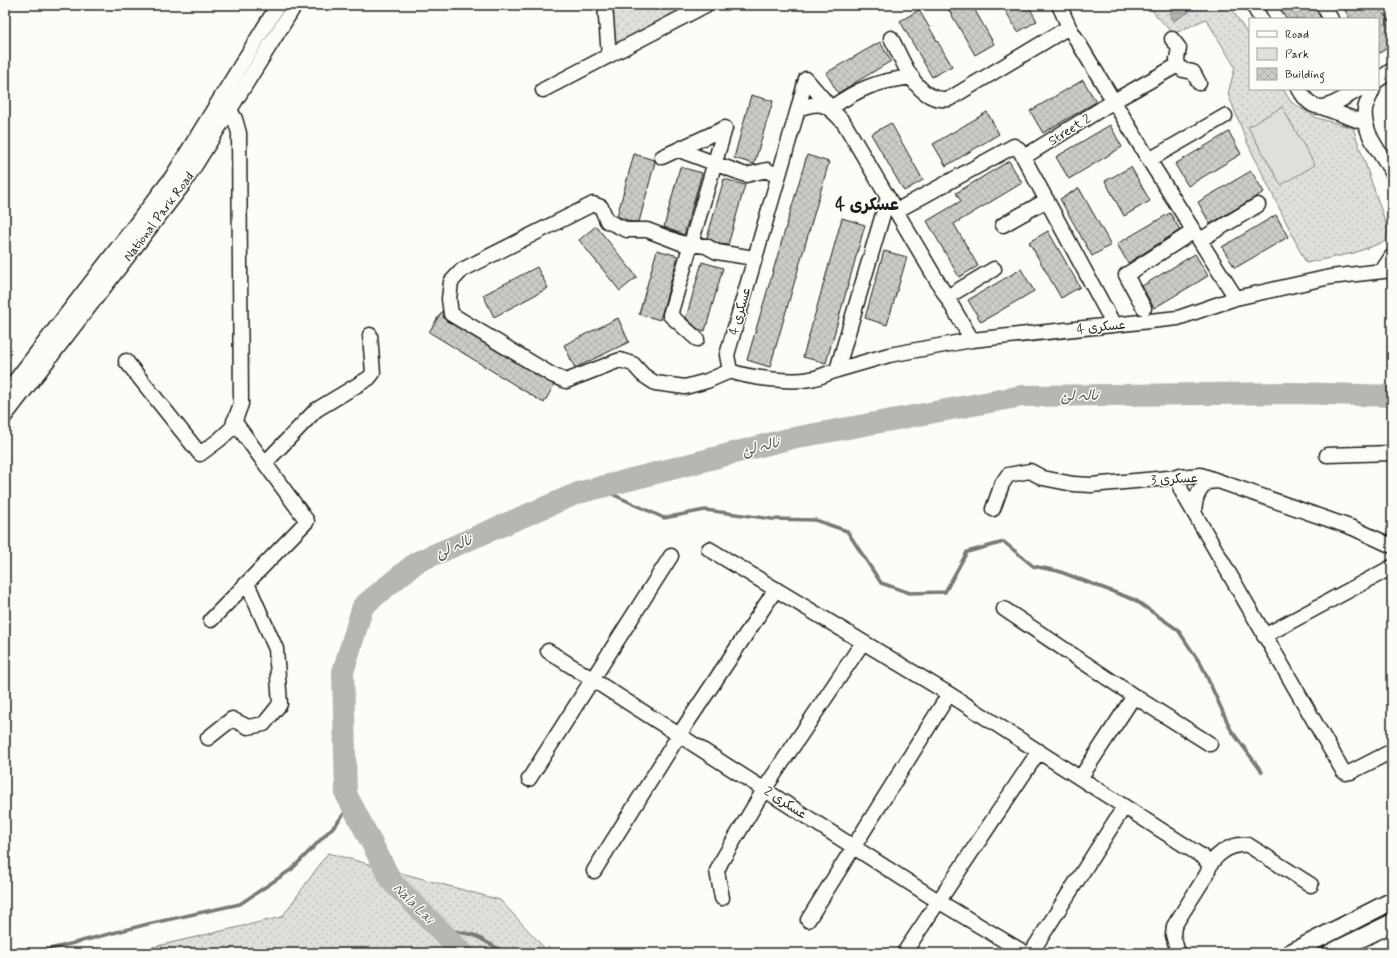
<svg xmlns="http://www.w3.org/2000/svg" width="1397" height="958" viewBox="0 0 1397 958" font-family="Mynerve,'Playpen Sans Arabic',sans-serif">
  <style>
    .green { fill: url(#green-dots); stroke: #7e7e7c }
    .pitch { fill: #e0dfdb; stroke: #7e7e7c }
    .water { fill: url(#water-rules); stroke: #797876 }
    .lines { fill: none; stroke-linecap: round; stroke-linejoin: round }
    .stream { stroke: #797876; stroke-width: 3.5 }
    .river { stroke: #b7b6b2; stroke-width: 22 }
    .building { fill: url(#building-cross-hatch); stroke: #1c1c1c }
    .minor-casing { stroke: #1c1c1c; stroke-width: 17 }
    .major-casing { stroke: #1c1c1c; stroke-width: 20 }
    .minor { stroke: #fdfcf7; stroke-width: 14 }
    .major { stroke: #fdfcf7; stroke-width: 17 }
    .labels { text-anchor: middle; stroke-width: 3; stroke-linejoin: round; paint-order: stroke }
    .street-label { font-size: 13px; fill: #1c1c1c; stroke: #fdfcf7 }
    .water-label { font-size: 14px; font-style: italic; fill: #5a5a58; stroke: #fdfcf7 }
    .district-label { font-size: 17px; font-weight: bold; fill: #1c1c1c; stroke: #fdfcf7 }
  </style>
  <defs>
    <pattern id="green-dots" width="8" height="8" patternUnits="userSpaceOnUse"><rect width="8" height="8" fill="#e0dfdb"/><path d="M2 2h.1M6 6h.1" fill="none" stroke="#c0bfbb" stroke-width="1.8" stroke-linecap="round"/></pattern>
    <pattern id="water-rules" width="6" height="5" patternUnits="userSpaceOnUse"><rect width="6" height="5" fill="#b7b6b2"/><path d="M0 2.5h6" fill="none" stroke="#9d9c98"/></pattern>
    <pattern id="building-cross-hatch" width="8" height="8" patternUnits="userSpaceOnUse"><rect width="8" height="8" fill="#cccbc8"/><path d="M0 0l8 8M0 8l8-8" fill="none" stroke="#afaeab"/></pattern>
  </defs>
  <rect width="100%" height="100%" fill="#fdfcf7"/>
  <filter id="ink" filterUnits="userSpaceOnUse"><feTurbulence type="fractalNoise" baseFrequency=".025" numOctaves="2"/><feDisplacementMap in="SourceGraphic" scale="8" xChannelSelector="R" yChannelSelector="G"/><feConvolveMatrix kernelMatrix="1 2 1 2 8 2 1 2 1" color-interpolation-filters="sRGB"/></filter>
  <g filter="url(#ink)">
    <!-- green -->
    <path class="green" d="M612,5H690L616,45L611,14Z
      M1147,5H1229L1250,38V89H1283L1291,102L1317,118L1353,128L1388,230L1386,241L1354,253L1306,263L1248,144L1228,94L1235,67L1206,19L1173,34Z
      M328,853L500,900L549,953H127L282,917Z"/>
    <!-- pitch -->
    <path class="pitch" d="M1282,107L1315,165L1281,185L1248,127Z"/>
    <!-- water -->
    <path class="water" d="M1183,5H1185L1189,12L1174,21L1169,14Z"/>
    <g class="lines">
      <!-- stream -->
      <path class="stream" d="M599,488L664,518L705,510L772,519L815,520L847,531L881,583L910,593L945,592L967,552L1004,542L1033,566L1058,571L1135,600L1178,630L1202,666L1231,730L1262,772
        M439,928L474,935L506,953
        M35,953L148,924L240,904L292,869L337,823L351,804"/>
      <!-- river -->
      <path class="river" d="M463,953L392,882L346,794L343,672L363,606L417,562L578,493L788,439L1022,396L1296,393L1392,396"/>
    </g>
    <!-- building -->
    <path class="building" d="M946,5H972L994,44L975,55Z
      M1002,5H1028L1037,21L1018,32Z
      M1278,5H1315L1321,19H1286Z
      M1342,5H1379L1392,26V45L1378,54V19H1350Z
      M919,10L952,66L932,77L900,21Z
      M880,42L891,61L838,93L826,73Z
      M1083,80L1096,102L1043,133L1030,111Z
      M751,95L773,101L754,164L734,158Z
      M987,112L999,134L946,166L933,144Z
      M891,123L923,180L904,191L871,134Z
      M1110,125L1122,147L1069,179L1056,157Z
      M1229,132L1241,154L1188,186L1175,164Z
      M634,154L654,160L655,162L639,222H632L617,216Z
      M807,155L829,162L770,367L747,360Z
      M1009,161L1022,183L954,224L978,266L959,277L927,221L961,201L956,193Z
      M680,167L702,173L684,235L664,227Z
      M1131,167L1150,201L1124,216L1105,181Z
      M1251,171L1264,192L1210,224L1198,202Z
      M724,179L745,185L728,245L720,244L707,238Z
      M1079,188L1111,245L1092,256L1060,199Z
      M1170,213L1180,230L1128,263L1117,244Z
      M1276,215L1288,237L1235,268L1222,247Z
      M842,218L865,225L826,363L803,357Z
      M596,226L637,277L620,291L579,240Z
      M1048,231L1080,287L1061,298L1029,242Z
      M657,250L678,256L660,320L639,314Z
      M884,251L907,257L887,325L865,318Z
      M1195,254L1208,276L1154,308L1142,286Z
      M702,262L723,268L705,331L698,329L686,318Z
      M537,267L548,288L494,317L483,295Z
      M1021,269L1034,291L981,322L968,300Z
      M442,311L447,321L554,385L544,403L429,332Z
      M618,318L629,342L575,368L564,345Z"/>
    <g class="lines">
      <!-- minor casing -->
      <g class="minor-casing">
        <path id="minor" d="M605,5L609,56
          M1059,5L1069,27L1149,160L1236,298
          M1253,5L1261,19
          M1323,5L1331,19
          M891,38C904,62 916,103 949,99L1069,27
          M1172,39L1179,48L1177,59L1178,65
          M1378,80L1392,70
          M1299,89C1317,122 1335,102 1360,89
          M1373,89C1371,95 1366,103 1365,109C1362,132 1381,154 1392,172
          M543,90L706,5
          M1324,108L1365,123
          M798,109L806,79L831,108C859,88 878,81 912,77
          M679,150L746,175L767,170L778,177
          M662,157L725,128L670,315L697,339
          M1024,157L1114,101L1178,65L1183,70L1193,72L1199,83
          M1149,160L1225,116
          M888,197L837,370C828,373 819,378 810,379C791,383 749,378 730,371L727,355L798,109C822,100 827,104 844,123L972,340L1178,318L1236,298L1330,277L1392,270
          M896,211L1014,146L1019,149L1114,325
          M1003,225L1047,200
          M1200,240L1258,205
          M1382,271L1392,256
          M947,297L994,269
          M1144,308L1126,275L1194,231
          M126,361L200,454L219,440L232,428L241,404L239,133L235,119L230,110
          M837,370L889,355L972,340
          M730,371L707,381L685,387L655,383L643,375L633,364L620,360L566,381L552,375L451,314L449,299L451,282L462,270L593,204L601,207L607,221L627,230H647L681,243L706,246L717,252L754,258
          M5,394L172,177L278,5
          M5,416L183,185L295,5
          M1327,455L1392,453
          M265,463L316,410L369,378L373,373L370,335
          M1179,476L1181,490L1343,771L1346,773L1351,772L1392,751
          M993,509L1002,484L1008,475L1030,471L1043,478L1073,484L1091,485L1201,475L1353,528L1392,546
          M1194,513C1195,499 1197,492 1207,482L1219,481
          M709,549L949,694L1203,857L1209,864
          M1004,609L1134,696L1210,744
          M211,620L307,521L234,421
          M1264,636L1392,567
          M548,651L938,901L1025,953
          M208,738L232,719L248,727L264,724L280,704L276,649L247,583
          M1081,777L1134,696
          M529,779L671,556
          M594,871L679,735L776,589
          M722,898L717,871L721,862L765,788L863,642
          M808,920L949,694
          M904,953L1039,751
          M1031,953L1124,807
          M1178,953L1173,935L1174,926L1207,874C1211,856 1230,843 1248,845L1311,885"/>
      </g>
      <!-- major casing -->
      <g class="major-casing">
        <path id="major" d="M1290,953L1392,901
          M1331,953L1392,923"/>
      </g>
      <!-- minor -->
      <use href="#minor" class="minor"/>
      <!-- major -->
      <use href="#major" class="major"/>
    </g>
  </g>
  <g class="labels">
    <!-- street labels -->
    <g class="street-label">
      <text transform="translate(1069 129) rotate(-32)" y="5">Street 2</text>
      <text transform="translate(158 216) rotate(-53)" y="5">National Park Road</text>
      <text transform="translate(739 311) rotate(-74)" y="5">عسکری 4</text>
      <text transform="translate(1101 326) rotate(-6)" y="5">عسکری 4</text>
      <text transform="translate(1174 478) rotate(-3)" y="5">عسکری 3</text>
      <text transform="translate(786 802) rotate(33)" y="5">عسکری 2</text>
    </g>
    <!-- water labels -->
    <g class="water-label">
      <text transform="translate(1080 395) rotate(-1)" y="5">نالہ لئ</text>
      <text transform="translate(761 446) rotate(-14)" y="5">نالہ لئ</text>
      <text transform="translate(454 546) rotate(-23)" y="5">نالہ لئ</text>
      <text transform="translate(414 903) rotate(45)" y="5">Nala Lai</text>
    </g>
    <!-- district labels -->
    <g class="district-label">
      <text x="867" y="210">عسکری 4</text>
    </g>
  </g>
  <!-- margin -->
  <rect width="1397" height="958" fill="none" stroke="#fdfcf7" stroke-width="20"/>
  <rect x="10" y="10" width="1377" height="938" fill="none" stroke="#1c1c1c" stroke-width="1.5" filter="url(#ink)"/>
  <!-- legend -->
  <rect x="1249" y="18" width="130" height="72" fill="#fdfcf7" stroke="#a3a29f"/>
  <rect x="1257" y="31" width="20" height="6" fill="#fdfcf7" stroke="#a3a29f"/>
  <text x="1285" y="38" font-size="12" fill="#1c1c1c">Road</text>
  <rect x="1257" y="48" width="20" height="12" fill="#e0dfdb" stroke="#a3a29f"/>
  <text x="1285" y="58" font-size="12" fill="#1c1c1c">Park</text>
  <rect x="1257" y="68" width="20" height="12" fill="url(#building-cross-hatch)" stroke="#a3a29f"/>
  <text x="1285" y="78" font-size="12" fill="#1c1c1c">Building</text>
</svg>
